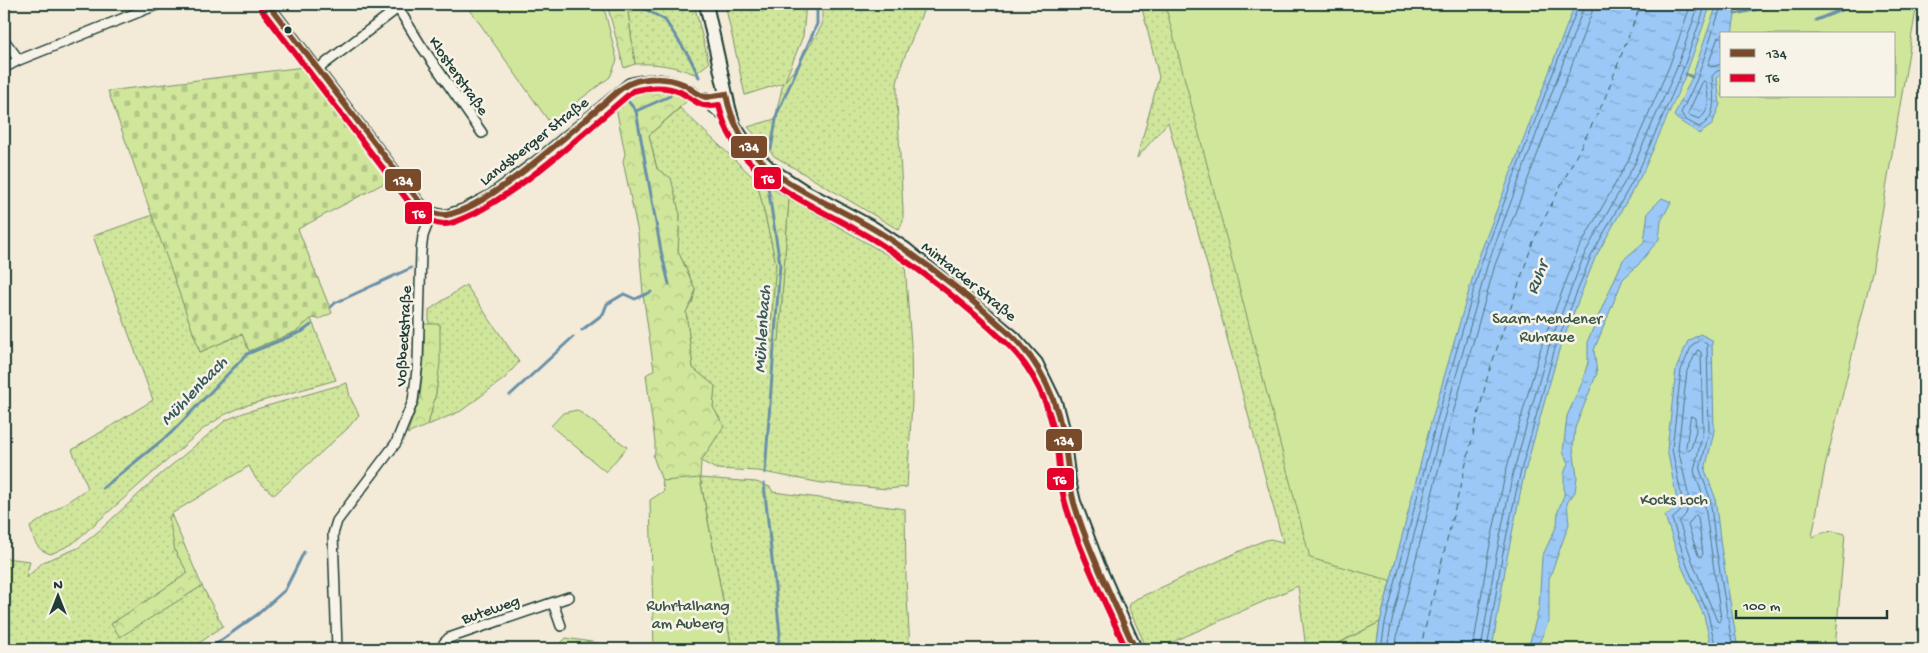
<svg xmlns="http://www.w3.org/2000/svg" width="1928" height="653" viewBox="0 0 1928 653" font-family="'Gochi Hand',sans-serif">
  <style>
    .grass { fill: url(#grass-dots); stroke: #789268 }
    .forest { fill: url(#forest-crowns); stroke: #789268 }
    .cemetery { fill: url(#cemetery-stones); stroke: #789268 }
    .park { fill: #d0e69b; stroke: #789268; fill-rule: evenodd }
    .water { fill: url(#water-ripples); stroke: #6990a8 }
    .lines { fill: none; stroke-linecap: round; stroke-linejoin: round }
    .shore { stroke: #517582; stroke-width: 1 }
    .stream { stroke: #6990a8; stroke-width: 3 }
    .ferry { stroke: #38595b; stroke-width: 1; stroke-dasharray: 6 5; stroke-linecap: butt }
    .minor-casing { stroke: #1f3d34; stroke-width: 12 }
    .secondary-casing { stroke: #1f3d34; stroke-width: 16 }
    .minor { stroke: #f7f3e8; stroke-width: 9 }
    .secondary { stroke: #f7f3e8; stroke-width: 12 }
    .bus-1-casing { stroke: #f7f3e8; stroke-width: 10 }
    .bus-2-casing { stroke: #f7f3e8; stroke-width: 10 }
    .bus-1 { stroke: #7a4b2a; stroke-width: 6 }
    .bus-2 { stroke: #e4002b; stroke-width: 6 }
    .bus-dot { fill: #1f3d34; stroke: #f7f3e8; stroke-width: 2 }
    .labels { text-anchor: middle; stroke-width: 5; stroke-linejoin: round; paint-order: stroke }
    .street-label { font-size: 16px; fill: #1f3d34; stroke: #f7f3e8 }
    .park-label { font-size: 16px; fill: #3a5643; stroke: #f7f3e8 }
    .water-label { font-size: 18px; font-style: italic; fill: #38595b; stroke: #f7f3e8 }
    .line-badge { stroke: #f7f3e8; stroke-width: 2 }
    .badge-label { font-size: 14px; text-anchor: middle; font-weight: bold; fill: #fff }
  </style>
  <defs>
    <pattern id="grass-dots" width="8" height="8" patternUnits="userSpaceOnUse" patternTransform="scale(1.25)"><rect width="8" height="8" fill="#d0e69b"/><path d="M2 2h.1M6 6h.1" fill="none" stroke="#b2c686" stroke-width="1.8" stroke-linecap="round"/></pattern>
    <pattern id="forest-crowns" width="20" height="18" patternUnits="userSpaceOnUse" patternTransform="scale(1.25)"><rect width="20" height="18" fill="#d0e69b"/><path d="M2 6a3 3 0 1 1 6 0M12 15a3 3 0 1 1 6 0" fill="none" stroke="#b2c686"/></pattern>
    <pattern id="cemetery-stones" width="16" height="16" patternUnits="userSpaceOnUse" patternTransform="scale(1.25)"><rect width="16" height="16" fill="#d0e69b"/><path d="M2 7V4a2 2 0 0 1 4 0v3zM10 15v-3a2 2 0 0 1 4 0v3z" fill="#b2c686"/></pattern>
    <pattern id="water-ripples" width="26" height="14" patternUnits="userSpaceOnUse" patternTransform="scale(1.25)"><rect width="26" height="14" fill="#9bc8f6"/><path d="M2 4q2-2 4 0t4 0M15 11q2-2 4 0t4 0" fill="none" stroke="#7ea4c8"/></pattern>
  </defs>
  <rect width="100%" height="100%" fill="#f3ead8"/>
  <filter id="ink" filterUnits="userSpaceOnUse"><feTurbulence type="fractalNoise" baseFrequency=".02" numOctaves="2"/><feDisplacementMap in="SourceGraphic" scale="10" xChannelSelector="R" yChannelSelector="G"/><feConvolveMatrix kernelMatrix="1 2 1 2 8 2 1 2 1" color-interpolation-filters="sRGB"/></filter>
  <g filter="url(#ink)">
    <!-- grass -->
    <path class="grass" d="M627,4H694L709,63L695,74C674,66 657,63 635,64Z
      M725,4H806L803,36L785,81L801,61L822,25V4H926L902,63L897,83V102L903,209V221L899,230L774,156L748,127L775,119L783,83L745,95Z
      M1141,4H1575L1430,426L1380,622L1327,649H1306L1298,586L1157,649H1147L1129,609L1130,604L1136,599L1260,542L1270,539L1283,542L1168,122L1137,158L1159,77Z
      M680,108L757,181L776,263L770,341L779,340L789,198L905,265L911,345L912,402L907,487L887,489L822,483L758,471L716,469L701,461L724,426L713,407L715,386L693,368L686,312L693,300L695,289L678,251L680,215L657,169L649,135Z
      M153,215L200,352L242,334L247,345L307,309L336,380L244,406L224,415L203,429L72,544L51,554C35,549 35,542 30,527L88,488L72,450L153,400L93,236Z
      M466,285L519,362L505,378L461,411L428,425L436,393L440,325L429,324V310Z
      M347,383L350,397L359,415L347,429L274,495L256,479L249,466L171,514L175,551L188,573L111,624L120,636L202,586L223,626L191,649H4V558L30,561L26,578L43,562L78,548L100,530L155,479L226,420L246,412Z
      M700,478L756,482L770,487L773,492L905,509L906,579L910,649H732Z"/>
    <!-- forest -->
    <path class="forest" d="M607,4H627L635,64L624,68Z
      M667,90L688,100L649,135L657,169L671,178L680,215L678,251L695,289L693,300L686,312L693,368L715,386L713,407L724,426L701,461L700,478L732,649L673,534L662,481L653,456L655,452V442L646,375L654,370L643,294L638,233L623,161L625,154L615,102L646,91Z
      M758,177L779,193L789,198L779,341H770L776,263L757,181Z
      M424,324H440V363L436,393L428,425L407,434L420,398L424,358Z
      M171,514L202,586L120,637L111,624L188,573L175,551L169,518Z"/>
    <!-- cemetery -->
    <path class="cemetery" d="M304,67L390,180L298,229L332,313L319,319L312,318L297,331L249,351L242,334L200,352L108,91Z"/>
    <!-- park -->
    <path class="park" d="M466,4H603L617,60L610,77L578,101L555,130Z
      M1165,4H1917L1872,273L1825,467L1812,537C1826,532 1829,529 1845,534L1835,649H1437L1446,596L1310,558ZM1722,34H1894V96H1722Z
      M577,410L627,447L606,472L551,426L563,413Z
      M700,478L732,649H654L650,500L664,491L662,481Z
      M1380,622L1376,649H1327L1330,648Z
      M566,638L636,649H637H555Z"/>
    <!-- water -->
    <path class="water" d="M1575,4H1711L1686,74L1643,172L1595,258L1559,350L1524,475L1507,558L1492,649H1376L1380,622L1430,426L1478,259Z
      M1717,4H1734L1732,8L1735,14L1732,34H1722V74L1717,78L1720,104L1712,125L1699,134C1691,127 1682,124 1674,116L1692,77Z
      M1662,198L1671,202L1661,221L1659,239L1638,265L1623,279L1594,350L1597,373L1575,428L1573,447L1577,477L1575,492L1567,503L1569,524L1549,579V621L1536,649H1528L1539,608L1542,557L1557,525L1558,511L1564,495V474L1568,463L1563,452L1567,416L1582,383L1588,362V340L1623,260L1644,242L1648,212Z
      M1700,334L1712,340L1714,432L1705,470L1715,497L1721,547L1738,649H1712L1704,616L1682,567L1665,516L1677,508L1676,495L1667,449L1676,369L1688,341Z"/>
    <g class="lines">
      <!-- shore -->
      <path class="shore" d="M1722,4L1697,79L1681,113L1686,120L1699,127C1719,117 1713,95 1712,76L1717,71L1722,70
        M1722,37H1718L1708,65L1711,67L1722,64
        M1704,81L1706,83C1708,95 1711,112 1699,119L1689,115L1688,113L1702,83Z
        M1698,350L1701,352L1703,431L1694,471L1704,499L1721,619L1719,622L1717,621L1693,563L1679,522L1686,514L1688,507V493L1678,448L1687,371Z
        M1691,416L1695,418L1696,430L1691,449L1688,451L1686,448Z
        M1696,515L1698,517L1703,554L1701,557L1698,555L1688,525Z
        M1381,649L1385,623L1435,427L1482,261L1579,4
        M1387,649L1391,625L1441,429L1488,263L1585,4
        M1395,649L1399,626L1448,431L1495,265L1592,12L1593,4
        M1473,649L1488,554L1506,471L1542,344L1578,250L1627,163L1669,67L1691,4
        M1481,649L1496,556L1513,473L1549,346L1585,253L1633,167L1676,70L1699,4
        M1487,649L1502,557L1520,474L1555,348L1591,256L1639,170L1682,72L1706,4
        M1716,649L1708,614L1687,566L1672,519L1680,512L1682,508L1681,494L1672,449L1681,370L1692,345L1700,340L1707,344L1709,432L1700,470L1710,498L1716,548L1733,649"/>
      <!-- stream -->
      <path class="stream" d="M636,4L665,20L690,58L699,77
        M1860,4H1861
        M1735,14L1777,5L1805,6
        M1816,20L1849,7
        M1686,74L1692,77
        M628,101L636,111
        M771,149L777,114L817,24V4
        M669,284L661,251L636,111L670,96
        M331,307L335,303L411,268
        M582,330L603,314L607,304L624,294L635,299L651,292
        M510,395L573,337
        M765,473L780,264L768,187
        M764,484L780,634L777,649
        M103,488L171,433L247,354L303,331L311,325
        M209,649L258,614L285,590L304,552"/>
      <!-- ferry -->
      <path class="ferry" d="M1420,649L1488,375L1534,239L1603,103L1641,4"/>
      <!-- minor casing -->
      <g class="minor-casing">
        <path id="minor" d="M268,4L410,190L422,205L432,212L445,215L463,209L490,195L537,160L629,83C680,69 698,96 734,126
          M4,40L19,60
          M4,68L19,60L159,4
          M318,69L398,8L420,44L482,133
          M700,97L715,98L726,94
          M553,603L561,626
          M337,649L333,534L337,521L396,443L413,401L418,362L421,251L423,236L432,212
          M443,649L444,643L449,638L569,597"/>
      </g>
      <!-- secondary casing -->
      <g class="secondary-casing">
        <path id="secondary" d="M706,4L729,108L734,126L750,150L770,169L804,191L873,228L905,249L1014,338L1036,363L1055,402L1062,429L1069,481L1074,502L1098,565L1135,649"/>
      </g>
      <!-- minor -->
      <use href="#minor" class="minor"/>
      <!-- secondary -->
      <use href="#secondary" class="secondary"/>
      <!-- bus-1 casing -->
      <g class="bus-1-casing">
        <path id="bus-1" d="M268,4L422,205C429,210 437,216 446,215C487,209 568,134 601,106C610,99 620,87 631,83C646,77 668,77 683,84C691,88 697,95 706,97L726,94C742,181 824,195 888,238C931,266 972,299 1010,334C1042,364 1059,404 1065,447C1068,465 1069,484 1074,503C1089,553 1114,601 1135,649"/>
      </g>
      <!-- bus-2 casing -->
      <g class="bus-2-casing">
        <path id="bus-2" d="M261,9L415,210C423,217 435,225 446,224C456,223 466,217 475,213C533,182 583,133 633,91C648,87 665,85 680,92C696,100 699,109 719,105C735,184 823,206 882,245C924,272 967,306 1004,341C1034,368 1051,407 1057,447C1059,467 1060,487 1066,506C1081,556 1105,602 1126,649"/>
      </g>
      <!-- bus-1 -->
      <use href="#bus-1" class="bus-1"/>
      <!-- bus-2 -->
      <use href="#bus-2" class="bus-2"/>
    </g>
  </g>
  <!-- markers -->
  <circle class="bus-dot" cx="288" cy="30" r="4.5"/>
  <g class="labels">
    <!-- street labels -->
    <g class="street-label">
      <text transform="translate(460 75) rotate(55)" y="6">Klosterstraße</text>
      <text transform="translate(533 140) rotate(-38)" y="6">Landsberger Straße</text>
      <text transform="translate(970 280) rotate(39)" y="6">Mintarder Straße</text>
      <text transform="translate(402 336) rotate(-87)" y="6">Voßbeckstraße</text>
      <text transform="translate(490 608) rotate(-19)" y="6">Buteweg</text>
    </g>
    <!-- park labels -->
    <g class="park-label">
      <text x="1547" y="323">Saarn-Mendener<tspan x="1547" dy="18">Ruhraue</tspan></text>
      <text x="1674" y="504">Kocks Loch</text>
      <text x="688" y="610">Ruhrtalhang<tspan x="688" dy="18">am Auberg</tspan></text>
    </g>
    <!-- water labels -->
    <g class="water-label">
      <text transform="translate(1536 277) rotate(-69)" y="6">Ruhr</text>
      <text transform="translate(761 329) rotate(-86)" y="6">Mühlenbach</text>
      <text transform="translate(193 390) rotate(-46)" y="6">Mühlenbach</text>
    </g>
  </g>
  <g class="line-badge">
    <rect x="730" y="135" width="38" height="24" rx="5" fill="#7a4b2a"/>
    <rect x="753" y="166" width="29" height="24" rx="5" fill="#e4002b"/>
    <rect x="384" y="168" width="38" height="24" rx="5" fill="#7a4b2a"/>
    <rect x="404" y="201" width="29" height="24" rx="5" fill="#e4002b"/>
    <rect x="1045" y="428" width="38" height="24" rx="5" fill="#7a4b2a"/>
    <rect x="1046" y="467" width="29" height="24" rx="5" fill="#e4002b"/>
  </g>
  <g class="badge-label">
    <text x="749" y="151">134</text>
    <text x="768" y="183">T6</text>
    <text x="403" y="185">134</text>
    <text x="419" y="218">T6</text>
    <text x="1064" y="445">134</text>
    <text x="1060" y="484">T6</text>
  </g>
  <!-- margin -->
  <rect width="1928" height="653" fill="none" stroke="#f7f3e8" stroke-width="20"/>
  <rect x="10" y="10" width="1908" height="633" fill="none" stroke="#1f3d34" stroke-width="2" filter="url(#ink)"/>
  <!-- legend -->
  <rect x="1720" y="32" width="175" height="65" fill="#f7f3e8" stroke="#a1aaa0"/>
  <rect x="1730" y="49" width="25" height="8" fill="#7a4b2a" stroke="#a1aaa0"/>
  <text x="1766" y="58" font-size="15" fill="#1f3d34">134</text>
  <rect x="1730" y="74" width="25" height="8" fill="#e4002b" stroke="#a1aaa0"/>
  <text x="1766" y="82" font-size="15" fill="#1f3d34">T6</text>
  <!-- north arrow -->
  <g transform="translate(58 596)" stroke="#f7f3e8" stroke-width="4" paint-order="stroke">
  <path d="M0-4L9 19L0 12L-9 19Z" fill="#1f3d34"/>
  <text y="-8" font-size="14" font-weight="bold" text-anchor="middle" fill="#1f3d34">N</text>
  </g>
  <!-- scale -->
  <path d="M1736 610v8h151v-8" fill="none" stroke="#1f3d34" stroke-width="2.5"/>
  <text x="1743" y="610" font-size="15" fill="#1f3d34" stroke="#f7f3e8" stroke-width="4" paint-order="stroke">100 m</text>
</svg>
